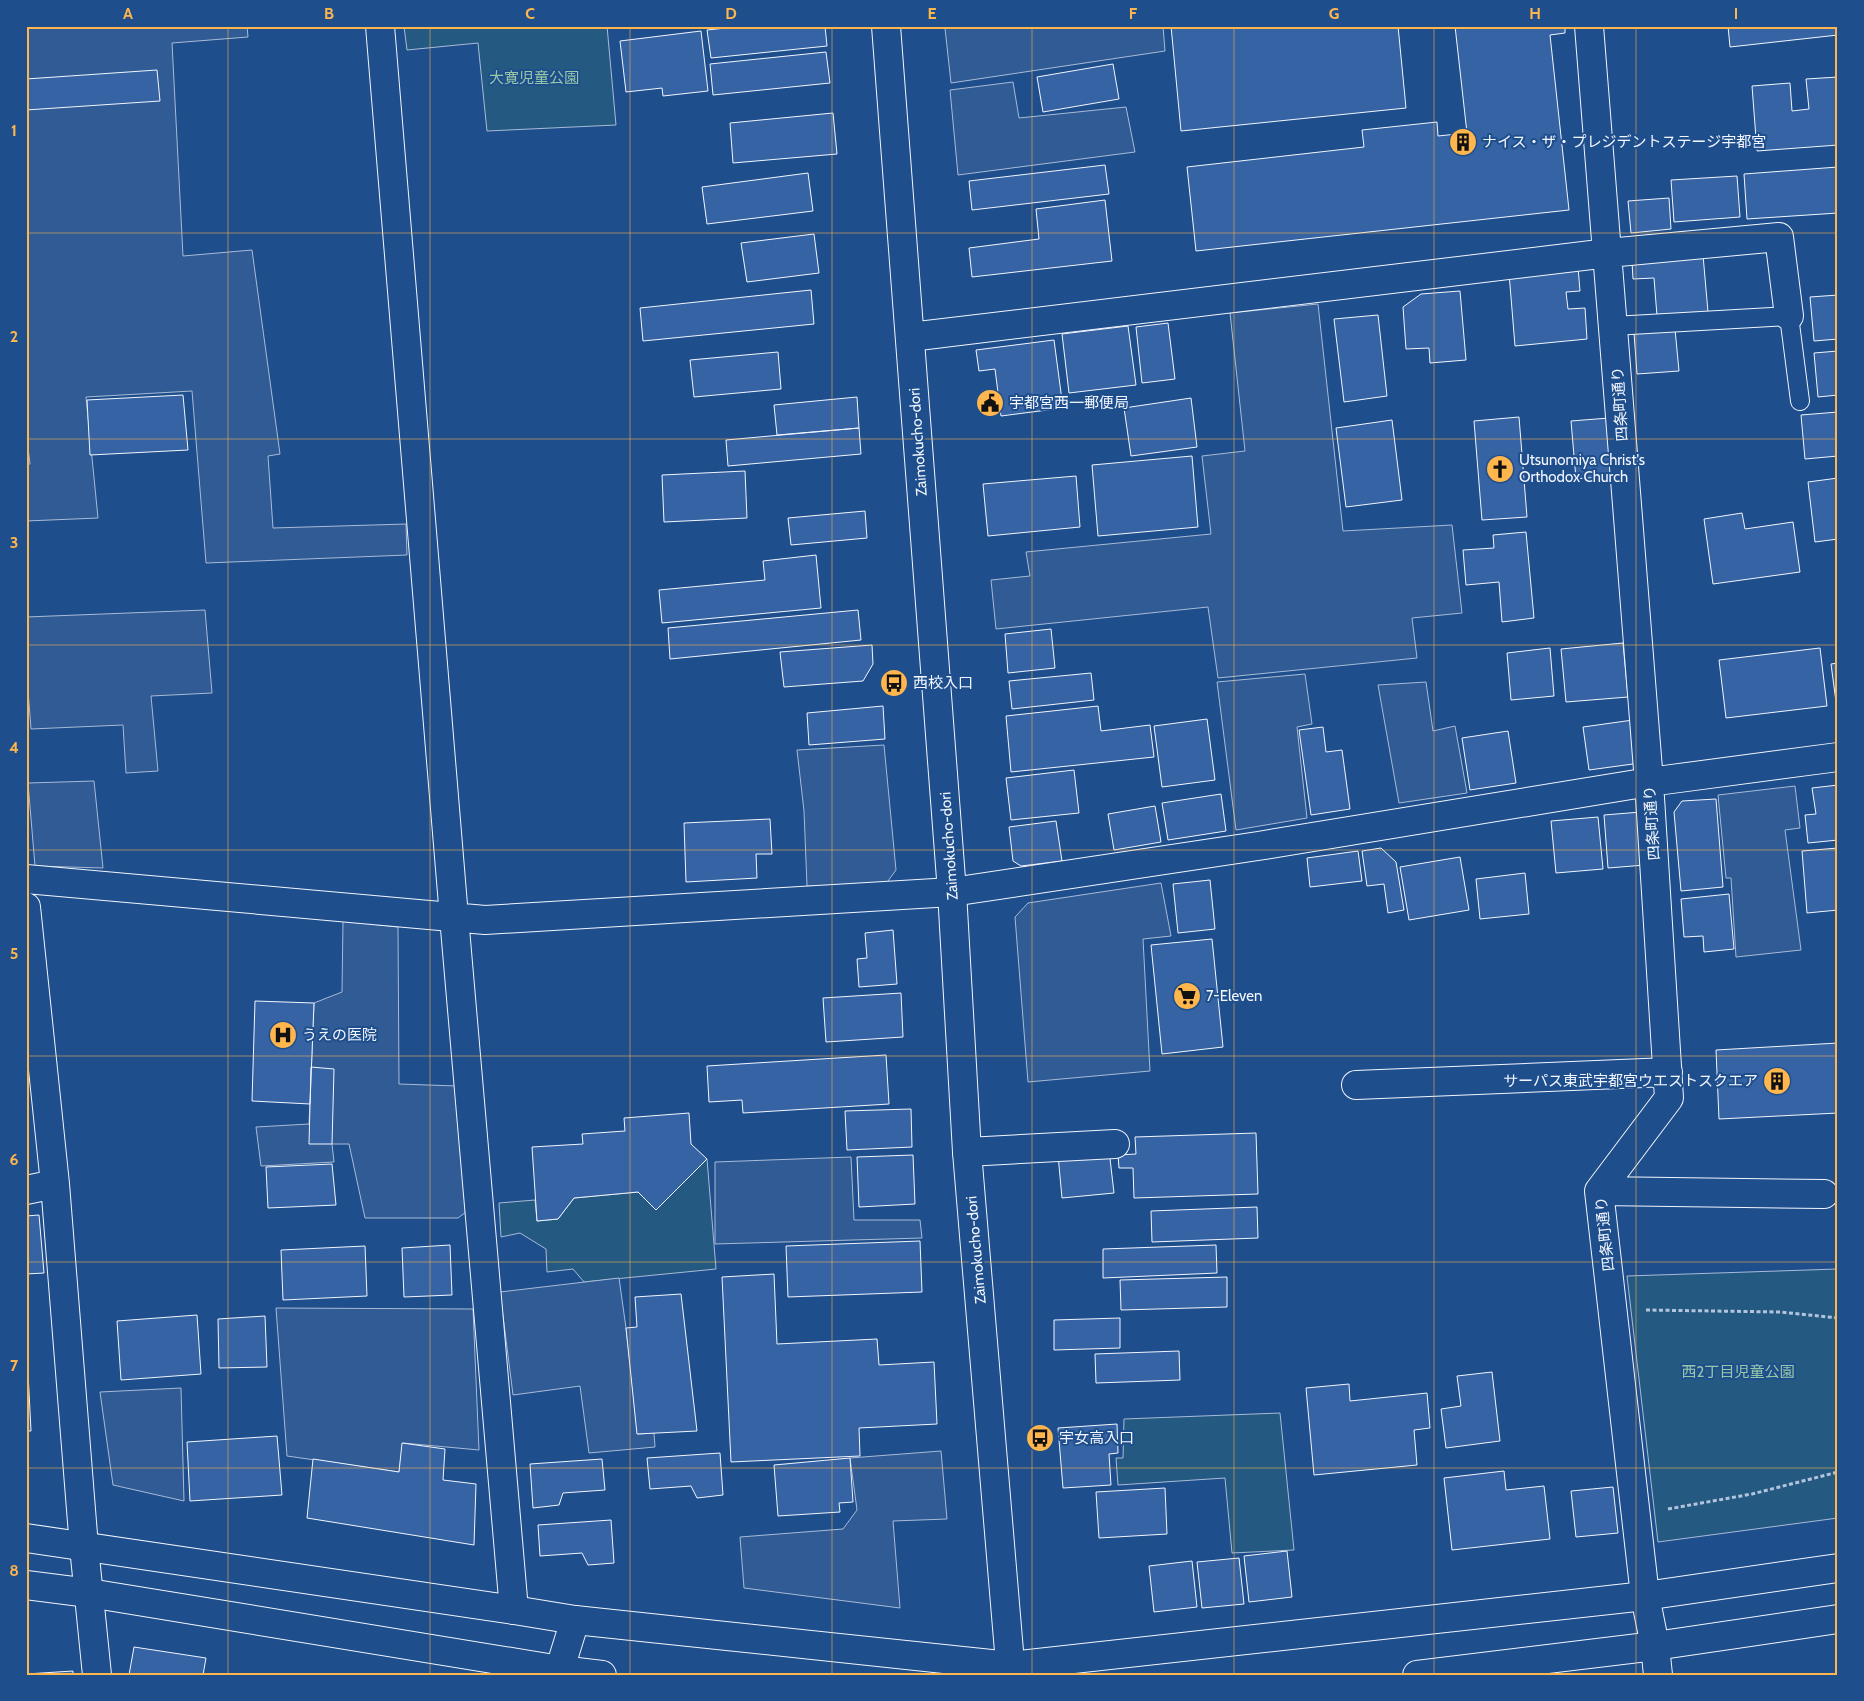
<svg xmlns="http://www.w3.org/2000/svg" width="1864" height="1701" viewBox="0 0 1864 1701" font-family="Cabin,'Noto Sans JP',sans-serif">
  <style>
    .green { fill: #245a82; stroke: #a8bbd7 }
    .parking { fill: #305b95; stroke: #a8bbd7 }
    .building { fill: #3563a3; stroke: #f2f6ff }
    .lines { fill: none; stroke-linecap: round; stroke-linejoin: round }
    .service-casing { stroke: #f2f6ff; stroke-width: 20 }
    .minor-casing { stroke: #f2f6ff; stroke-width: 30 }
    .tertiary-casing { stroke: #f2f6ff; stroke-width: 30 }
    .path { stroke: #b3c4dc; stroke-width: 3; stroke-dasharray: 4 2.5; stroke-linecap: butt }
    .service { stroke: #1f4e8c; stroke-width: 18 }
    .minor { stroke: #1f4e8c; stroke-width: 28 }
    .tertiary { stroke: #1f4e8c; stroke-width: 28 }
    .grid { fill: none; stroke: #ffb74d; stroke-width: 1; stroke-opacity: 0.55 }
    .labels { text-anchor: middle; stroke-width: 4; stroke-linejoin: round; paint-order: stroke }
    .park-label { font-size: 15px; fill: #97c8a6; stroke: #1f4e8c }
    .poi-label { font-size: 15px; fill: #f2f6ff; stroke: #1f4e8c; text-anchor: start }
    .street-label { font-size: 15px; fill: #f2f6ff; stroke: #1f4e8c }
    .neatline { fill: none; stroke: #ffb74d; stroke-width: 2 }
    .grid-label { font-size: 16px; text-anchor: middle; font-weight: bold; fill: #ffb74d }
  </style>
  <rect width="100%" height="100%" fill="#1f4e8c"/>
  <!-- green -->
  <path class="green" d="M404,26H607L616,125L487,131L478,43L407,50Z
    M707,1159L716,1269L584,1282L573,1269L547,1272L546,1249L520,1233L501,1237L499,1203L535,1200L537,1221L558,1219L574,1198L638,1192L656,1210Z
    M1838,1269V1518L1658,1542L1627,1276Z
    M1280,1413L1294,1550L1232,1553L1225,1478L1118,1485L1116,1458H1123L1124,1419Z"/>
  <!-- parking -->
  <path class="parking" d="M26,26H247L248,37L172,43L183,256L252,250L280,454L268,456L273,528L406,524L407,555L206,563L192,391L86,397L98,518L26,521V465L30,464L26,431Z
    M961,26H1163L1165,51L951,83L945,28Z
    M1013,82L1019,118L1126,107L1135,152L958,175L950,90Z
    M1318,304L1343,531L1452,525L1462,613L1412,618L1417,658L1218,678L1208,607L996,629L991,580L1030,576L1026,552L1211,534L1202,456L1245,451L1230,313Z
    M205,610L212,693L151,696L158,771L126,773L123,725L31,729L26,665V617Z
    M1305,674L1312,724L1297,727L1307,818L1236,830L1217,682Z
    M1426,682L1433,731L1455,726L1467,793L1399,803L1378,685Z
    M884,745L896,870L885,885L868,887L807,886L804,811L797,750Z
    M94,781L103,868L35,866L28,783Z
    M1795,786L1800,828L1785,830L1801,950L1736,957L1731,878H1726L1718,795Z
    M1161,883L1171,936L1143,939L1150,1071L1028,1082L1015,917L1028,903Z
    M343,921L398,927L399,1084L457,1086L466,1212L458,1218H365L349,1144H332L334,1162L261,1166L256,1127L309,1124L314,1003L342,992Z
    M851,1157L854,1220H920L922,1238L715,1244V1162Z
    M619,1278L626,1328L638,1434L654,1433L655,1447L589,1453L580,1386L513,1395L500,1292Z
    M276,1308L473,1309L479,1450L403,1443L399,1472L287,1456Z
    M181,1388L184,1501L113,1485L100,1392Z
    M941,1451L947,1519L893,1521L900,1608L744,1588L740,1537L843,1529L857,1510L850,1458Z"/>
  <!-- building -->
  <path class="building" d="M745,26H825L827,46L711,58L707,30Z
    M1171,26H1398L1406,108L1181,131Z
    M1455,26H1565V33L1550,35L1569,210L1196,251L1187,167L1364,147L1362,130L1437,122L1438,136L1467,133Z
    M1728,26H1838V35L1730,47Z
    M701,31L708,91L663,96L662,88L626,92L620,41Z
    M826,52L830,83L713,95L710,64Z
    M1113,64L1119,99L1043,112L1037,77Z
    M157,70L160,101L26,110V79Z
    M1838,77V145L1757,151L1752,86L1790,83L1792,111L1809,109L1806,79Z
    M833,113L837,154L733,163L730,123Z
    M1105,165L1109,194L972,210L969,181Z
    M1838,167V213L1747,219L1744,174Z
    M808,173L813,211L707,224L702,187Z
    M1737,176L1740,217L1674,222L1671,180Z
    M1669,198L1671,229L1631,233L1628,201Z
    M1105,200L1112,261L972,277L969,248L1039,239L1036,209Z
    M814,234L819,273L747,282L741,243Z
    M1703,255L1708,312L1657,316L1654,278L1633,279L1632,262Z
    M1578,267L1580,291L1566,292L1568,309L1585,308L1587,339L1515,346L1509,273Z
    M811,290L814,324L643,341L640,308Z
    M1460,291L1466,360L1430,363L1429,348L1406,349L1403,307L1421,294Z
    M1838,295V339L1814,341L1810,297Z
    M1378,315L1387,396L1344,402L1334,319Z
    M1168,323L1175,379L1142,383L1136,327Z
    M1128,326L1136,385L1069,393L1062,334Z
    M1675,329L1679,371L1637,374L1634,333Z
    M1054,340L1063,408L1001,416L995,369L979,371L976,350Z
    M1838,351V395L1818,397L1814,353Z
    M778,352L781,389L694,397L690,360Z
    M183,395L188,450L90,455L87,400Z
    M857,397L859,428L777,435L774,405Z
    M1191,398L1197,447L1131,456L1124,408Z
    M1838,412V456L1805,459L1801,415Z
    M1519,417L1527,517L1482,520L1474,421Z
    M1609,418L1614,476L1576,479L1571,421Z
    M1392,420L1402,500L1346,507L1336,428Z
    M859,428L861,454L728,466L726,440Z
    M1192,456L1198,527L1098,536L1092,465Z
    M745,471L747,518L664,522L662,475Z
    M1076,476L1080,527L988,536L983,484Z
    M1838,478V539L1815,542L1808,482Z
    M865,511L867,538L791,545L788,518Z
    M1742,513L1745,529L1793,522L1800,572L1713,584L1704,519Z
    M1526,532L1534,618L1502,622L1499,582L1466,585L1463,550L1494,548L1493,535Z
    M816,555L821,608L662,623L659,590L765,580L763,561Z
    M858,610L861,640L670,659L668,628Z
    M1051,629L1055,668L1008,673L1005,634Z
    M1623,643L1628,697L1566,702L1561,649Z
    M872,645L873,664L863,681L784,687L780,652Z
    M1550,648L1554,696L1511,700L1507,653Z
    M1820,648L1827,706L1726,718L1719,660Z
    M1838,663V717L1831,664Z
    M1091,673L1094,700L1012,709L1009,681Z
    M883,706L885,739L809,745L807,713Z
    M1098,706L1101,731L1150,725L1154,757L1011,772L1006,716Z
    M1207,719L1215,780L1162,787L1154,726Z
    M1633,720L1638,756L1633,764L1589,770L1583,727Z
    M1323,727L1326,752L1342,750L1350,809L1311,815L1299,730Z
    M1508,731L1516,783L1470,790L1462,738Z
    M1074,770L1079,813L1011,820L1006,778Z
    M1838,785V840L1808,843L1805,815L1816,814L1812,788Z
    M1221,794L1226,831L1168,840L1162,803Z
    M1716,799L1723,887L1681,891L1674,812L1682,801Z
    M1155,806L1161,842L1114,850L1108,814Z
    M1641,812L1645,865L1608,868L1604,815Z
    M1598,817L1603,869L1556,873L1551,821Z
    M770,819L772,854H756L757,878L686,882L684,823Z
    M1056,821L1062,861L1021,866L1013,861L1009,827Z
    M1381,848L1396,862L1404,910L1388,913L1384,884L1367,886L1362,851Z
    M1838,848V910L1807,913L1802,851Z
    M1358,851L1362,881L1310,887L1307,858Z
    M1460,857L1469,910L1409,920L1400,867Z
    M1525,873L1529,914L1480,919L1476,879Z
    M1210,880L1215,929L1178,933L1173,884Z
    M1729,894L1734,949L1704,952L1703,936L1684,937L1681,899Z
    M893,930L897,984L859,987L857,959L867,958L865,933Z
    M1212,939L1223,1047L1162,1054L1151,945Z
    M901,993L903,1037L826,1042L823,998Z
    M255,1001L314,1003L310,1104L252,1101Z
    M1838,1043V1113L1719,1119L1716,1050Z
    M886,1055L889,1104L743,1113L742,1100L709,1102L707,1066Z
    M311,1067L334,1069L332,1144H309Z
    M911,1109L912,1147L847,1150L845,1111Z
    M689,1113L691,1144L707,1159L656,1210L638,1192L574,1198L558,1219L537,1221L532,1147L583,1144L582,1134L625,1131L624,1118Z
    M1256,1133L1258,1194L1134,1198L1133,1168H1119L1118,1155L1136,1154L1135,1137Z
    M1109,1150L1114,1193L1062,1198L1058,1155Z
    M913,1155L915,1204L859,1207L857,1157Z
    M332,1164L336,1205L268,1208L266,1167Z
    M1257,1207L1258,1238L1152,1242L1151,1211Z
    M39,1215L44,1273L26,1274V1216Z
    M920,1241L922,1292L788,1297L786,1246Z
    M450,1245L452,1295L404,1297L402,1248Z
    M1216,1245L1217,1273L1103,1278V1249Z
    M365,1246L367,1296L283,1300L281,1250Z
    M774,1274L777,1344L877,1339L879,1365L934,1362L937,1424L859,1428L860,1456L731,1462L722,1277Z
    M1227,1277V1307L1121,1310L1120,1280Z
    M681,1294L697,1431L637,1434L626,1328L637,1327L635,1297Z
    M197,1315L201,1374L121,1380L117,1321Z
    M265,1316L267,1367L219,1368L218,1319Z
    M1120,1318V1348L1054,1350V1320Z
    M1179,1351L1180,1380L1096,1383L1095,1354Z
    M26,1372H28L31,1431H26Z
    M1492,1372L1500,1441L1446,1448L1441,1409L1461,1406L1457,1376Z
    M1349,1384L1350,1401L1427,1393L1430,1428L1414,1430L1417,1465L1314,1475L1306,1388Z
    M1117,1424L1118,1453L1109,1454L1111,1485L1063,1488L1058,1428Z
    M277,1436L282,1495L190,1501L187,1442Z
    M402,1443L445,1449L443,1480L476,1484L474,1545L307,1518L313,1459L399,1472Z
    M720,1453L723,1495L697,1498L691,1486L650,1489L647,1458Z
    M850,1458L853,1502L839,1503L840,1512L778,1516L774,1465Z
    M602,1459L605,1490L563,1493L559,1505L533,1508L530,1464Z
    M1504,1471L1506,1490L1544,1486L1550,1539L1452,1550L1444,1478Z
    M1613,1487L1618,1533L1576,1537L1571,1491Z
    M1165,1488L1167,1534L1099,1538L1096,1492Z
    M611,1520L614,1563L588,1565L582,1553L540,1556L538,1525Z
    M1287,1551L1292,1597L1249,1602L1244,1556Z
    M1239,1558L1244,1604L1202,1608L1197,1562Z
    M1192,1561L1197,1607L1154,1612L1149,1566Z
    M134,1647L206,1658L203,1675H129Z
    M73,1671V1675H26V1674Z"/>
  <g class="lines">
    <!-- service casing -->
    <g class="service-casing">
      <path id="service" d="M1613,326L1789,316L1800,401"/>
    </g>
    <!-- minor casing -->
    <g class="minor-casing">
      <path id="minor" d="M380,26L454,917L514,1610
        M1589,26L1649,782L1669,1098L1599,1191L1645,1596L1655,1646L1658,1675
        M910,337L1608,253L1779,237L1789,316
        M26,879L485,920L952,892L1258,846L1649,782L1838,757
        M26,907L55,1184L84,1547L97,1675
        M1356,1085L1668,1072
        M967,1152L1115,1144
        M26,1190L55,1184
        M1599,1191L1824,1194
        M558,1675L575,1620"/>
    </g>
    <!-- tertiary casing -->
    <g class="tertiary-casing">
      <path id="tertiary" d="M886,26L952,892L967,1152L1011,1675
        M26,1538L514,1610L575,1620L1010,1666L1645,1596L1838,1568
        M26,1585L89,1593L560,1670L602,1675
        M1417,1675L1655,1646L1838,1619"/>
    </g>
    <!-- path -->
    <path class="path" d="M1646,1310L1780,1312L1838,1318
      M1668,1509L1752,1494L1838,1472"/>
    <!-- service -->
    <use href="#service" class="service"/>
    <!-- minor -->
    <use href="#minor" class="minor"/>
    <!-- tertiary -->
    <use href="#tertiary" class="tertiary"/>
  </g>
  <!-- grid -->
  <path class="grid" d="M228,26V1675M430,26V1675M630,26V1675M832,26V1675M1032,26V1675M1234,26V1675M1434,26V1675M1636,26V1675M26,233H1838M26,439H1838M26,645H1838M26,850H1838M26,1056H1838M26,1262H1838M26,1468H1838"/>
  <!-- icons -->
  <defs>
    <g id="building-disc" transform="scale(1.4375)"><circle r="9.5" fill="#ffb74d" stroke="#1f4e8c"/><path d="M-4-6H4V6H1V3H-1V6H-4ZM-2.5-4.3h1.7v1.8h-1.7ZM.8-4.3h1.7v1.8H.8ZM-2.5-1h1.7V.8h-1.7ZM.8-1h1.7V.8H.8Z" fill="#111"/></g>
    <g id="civic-disc" transform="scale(1.4375)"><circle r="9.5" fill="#ffb74d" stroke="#1f4e8c"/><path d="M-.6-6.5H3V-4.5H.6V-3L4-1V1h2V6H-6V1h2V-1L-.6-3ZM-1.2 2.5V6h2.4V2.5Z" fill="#111"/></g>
    <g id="church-disc" transform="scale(1.4375)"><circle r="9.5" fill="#ffb74d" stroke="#1f4e8c"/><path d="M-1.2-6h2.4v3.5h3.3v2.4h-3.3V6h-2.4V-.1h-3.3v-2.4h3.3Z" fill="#111"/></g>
    <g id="bus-disc" transform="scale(1.4375)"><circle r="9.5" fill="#ffb74d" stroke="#1f4e8c"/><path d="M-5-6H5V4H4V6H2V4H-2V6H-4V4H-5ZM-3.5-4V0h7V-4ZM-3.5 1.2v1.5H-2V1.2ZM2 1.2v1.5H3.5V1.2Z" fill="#111"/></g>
    <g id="supermarket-disc" transform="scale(1.4375)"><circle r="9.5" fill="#ffb74d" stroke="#1f4e8c"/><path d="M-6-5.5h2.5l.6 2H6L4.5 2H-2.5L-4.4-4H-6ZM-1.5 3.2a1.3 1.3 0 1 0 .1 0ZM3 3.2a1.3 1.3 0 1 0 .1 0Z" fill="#111"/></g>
    <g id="hospital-disc" transform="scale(1.4375)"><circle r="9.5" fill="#ffb74d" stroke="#1f4e8c"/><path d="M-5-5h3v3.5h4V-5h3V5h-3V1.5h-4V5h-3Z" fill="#111"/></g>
  </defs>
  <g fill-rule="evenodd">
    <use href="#building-disc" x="1463" y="142"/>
    <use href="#civic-disc" x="990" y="403"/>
    <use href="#church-disc" x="1500" y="469"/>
    <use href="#bus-disc" x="894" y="683"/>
    <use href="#supermarket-disc" x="1187" y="996"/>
    <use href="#hospital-disc" x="283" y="1035"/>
    <use href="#building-disc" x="1777" y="1081"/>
    <use href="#bus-disc" x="1040" y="1438"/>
  </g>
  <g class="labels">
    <!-- park labels -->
    <g class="park-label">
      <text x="534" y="83">大寛児童公園</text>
      <text x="1738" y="1377">西2丁目児童公園</text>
    </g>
    <!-- poi labels -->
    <g class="poi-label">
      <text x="1482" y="147">ナイス・ザ・プレジデントステージ宇都宮</text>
      <text x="1009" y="408">宇都宮西一郵便局</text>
      <text x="1519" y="465">Utsunomiya Christ's<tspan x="1519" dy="17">Orthodox Church</tspan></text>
      <text x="913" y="688">西校入口</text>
      <text x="1206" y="1001">7-Eleven</text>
      <text x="302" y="1040">うえの医院</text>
      <text x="1758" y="1086" text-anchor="end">サーパス東武宇都宮ウエストスクエア</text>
      <text x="1059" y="1443">宇女高入口</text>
    </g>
    <!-- street labels -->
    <g class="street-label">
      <text transform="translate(1620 404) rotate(-94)" y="5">四条町通り</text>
      <text transform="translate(918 442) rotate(-94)" y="5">Zaimokucho-dori</text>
      <text transform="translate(1652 823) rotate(-94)" y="5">四条町通り</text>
      <text transform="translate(949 846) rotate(-94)" y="5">Zaimokucho-dori</text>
      <text transform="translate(1605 1234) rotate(-96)" y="5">四条町通り</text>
      <text transform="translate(976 1250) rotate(-95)" y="5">Zaimokucho-dori</text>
    </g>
  </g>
  <!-- border -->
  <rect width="1864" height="1701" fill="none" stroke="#1f4e8c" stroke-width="55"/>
  <rect x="28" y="28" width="1808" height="1646" class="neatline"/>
  <g class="grid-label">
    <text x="128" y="19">A</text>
    <text x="329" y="19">B</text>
    <text x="530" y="19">C</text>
    <text x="731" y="19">D</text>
    <text x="932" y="19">E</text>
    <text x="1133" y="19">F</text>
    <text x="1334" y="19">G</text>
    <text x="1535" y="19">H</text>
    <text x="1736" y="19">I</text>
    <text x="14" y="136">1</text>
    <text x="14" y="342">2</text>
    <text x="14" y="548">3</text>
    <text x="14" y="753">4</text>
    <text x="14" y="959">5</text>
    <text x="14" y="1165">6</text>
    <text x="14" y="1371">7</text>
    <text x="14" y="1576">8</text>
  </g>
</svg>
